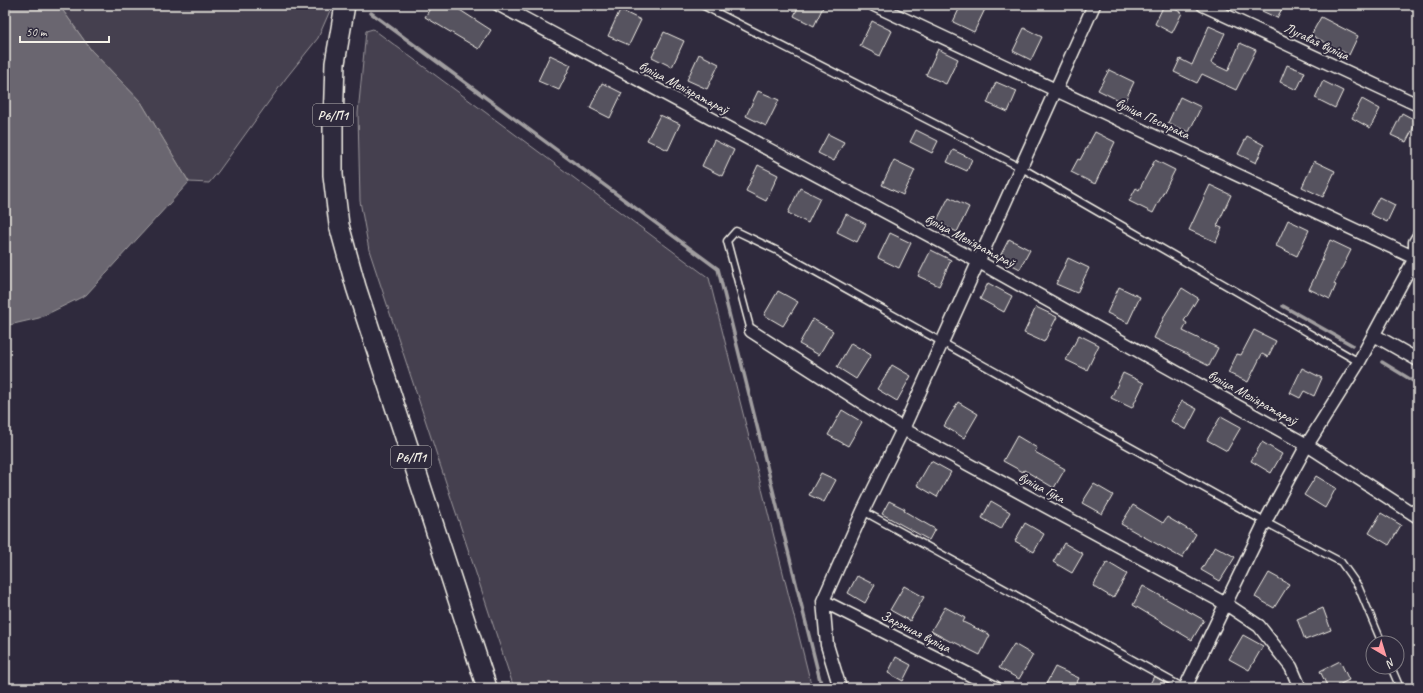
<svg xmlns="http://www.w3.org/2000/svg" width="1423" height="693" viewBox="0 0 1423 693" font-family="Caveat,sans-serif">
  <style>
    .green { fill: #454050; stroke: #9c989c }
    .water { fill: #6a6670; stroke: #a19ea0 }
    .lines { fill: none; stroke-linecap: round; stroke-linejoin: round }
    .stream { stroke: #a19ea0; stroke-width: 3.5 }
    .building { fill: #56525f; stroke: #f4f1e8 }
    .service-casing { stroke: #f4f1e8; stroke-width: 9 }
    .minor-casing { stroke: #f4f1e8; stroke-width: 15 }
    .primary-casing { stroke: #f4f1e8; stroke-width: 22 }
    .service { stroke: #2f2a3d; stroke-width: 6 }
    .minor { stroke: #2f2a3d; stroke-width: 12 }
    .primary { stroke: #2f2a3d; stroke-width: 19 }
    .labels { text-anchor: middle; stroke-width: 4; stroke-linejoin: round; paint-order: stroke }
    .shield { fill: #2f2a3d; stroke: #b9b5b5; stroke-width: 1 }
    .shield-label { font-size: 13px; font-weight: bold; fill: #f4f1e8 }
    .street-label { font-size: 14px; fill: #f4f1e8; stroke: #2f2a3d }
  </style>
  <rect width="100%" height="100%" fill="#2f2a3d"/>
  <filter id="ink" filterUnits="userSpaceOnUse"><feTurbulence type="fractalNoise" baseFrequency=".025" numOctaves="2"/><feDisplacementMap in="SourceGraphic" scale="8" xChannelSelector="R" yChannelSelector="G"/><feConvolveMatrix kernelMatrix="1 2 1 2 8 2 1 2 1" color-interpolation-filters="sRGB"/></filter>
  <g filter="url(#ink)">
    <!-- green -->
    <path class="green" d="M59,5H332V6L318,38L286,78L218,172L209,183L189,182L141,102L91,50Z
      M373,29L709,278L812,688H514L369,250L360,201L358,113L366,31Z"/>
    <!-- water -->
    <path class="water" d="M5,5H59L91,50L141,102L189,182L86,295L39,318L5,326Z"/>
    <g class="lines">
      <!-- stream -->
      <path class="stream" d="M371,13L718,269L822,688
        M1283,306L1352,345
        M1382,362L1418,384"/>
    </g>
    <!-- building -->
    <path class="building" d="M432,5H452L491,30L479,49L425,17Z
      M799,5H824L814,26L794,16Z
      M961,5H987L974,32L953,22Z
      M1164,5H1167L1182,13L1172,33L1155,24Z
      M1249,5H1284L1277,18Z
      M620,10L641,20L629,45L608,36Z
      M1321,17L1358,36L1349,55L1311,35Z
      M872,21L892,31L880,56L860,46Z
      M1209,26L1225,33L1211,63L1228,71L1240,43L1256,50L1236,90L1202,74L1197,83L1174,72L1180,59L1192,65Z
      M1024,28L1042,37L1031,60L1013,51Z
      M664,32L684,41L672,67L652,57Z
      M938,49L958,59L946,84L926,75Z
      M699,54L719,64L707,89L687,80Z
      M550,55L571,65L559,90L538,81Z
      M1287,65L1305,72L1297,90L1280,82Z
      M1109,70L1134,82L1124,103L1098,90Z
      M1323,81L1343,91L1335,108L1315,98Z
      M996,82L1017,91L1008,112L987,103Z
      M602,83L622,93L610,118L590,108Z
      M758,91L779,100L766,126L746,116Z
      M1180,97L1201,107L1189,132L1168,123Z
      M1362,99L1380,109L1370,128L1352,118Z
      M1402,113L1417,121L1406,142L1391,135Z
      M660,115L680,124L668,150L647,140Z
      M916,130L938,141L932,153L910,142Z
      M1095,132L1115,142L1095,184L1071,172L1078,159L1080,160Z
      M828,134L844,142L834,161L818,153Z
      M1247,136L1264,145L1256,163L1238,154Z
      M714,140L734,150L722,176L702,166Z
      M953,150L972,159L967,171L947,162Z
      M894,160L915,170L903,195L882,185Z
      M1155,160L1175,170L1153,213L1129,201L1136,188L1139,190Z
      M1314,161L1335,171L1323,197L1302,187Z
      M758,165L778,175L766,201L746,191Z
      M1210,185L1231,195L1217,226L1222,228L1216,242L1189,230Z
      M800,188L820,198L808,223L788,213Z
      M949,197L969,207L957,232L936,222Z
      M1379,197L1395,205L1387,222L1370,214Z
      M846,214L866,224L857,242L837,232Z
      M1288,220L1309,230L1297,256L1276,246Z
      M890,233L911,243L899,268L878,258Z
      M1009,239L1030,250L1020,269L999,258Z
      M1330,240L1351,250L1334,284L1336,285L1330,299L1309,289L1323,260H1321Z
      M931,250L951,260L939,286L918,276Z
      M1068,258L1089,268L1077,293L1056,284Z
      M988,283L1012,296L1004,312L980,299Z
      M1119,287L1140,297L1128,323L1107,313Z
      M1182,288L1198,298L1184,321L1187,323L1183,331L1218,348L1209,366L1189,356V355L1154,338L1166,313Z
      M778,291L798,302L783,326L764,315Z
      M1036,307L1057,317L1044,342L1024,333Z
      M813,319L833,331L819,355L799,344Z
      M1254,330L1276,341L1268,357L1262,354L1248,382L1228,373L1237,354L1241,355Z
      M1079,335L1099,345L1087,370L1066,360Z
      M851,343L871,355L856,379L837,367Z
      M892,365L911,376L897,401L877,389Z
      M1302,368L1322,378L1314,396L1304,391L1300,398L1290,393Z
      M1123,373L1144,383L1132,408L1111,398Z
      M1182,401L1197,409L1186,430L1171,421Z
      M958,402L978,414L964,438L944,426Z
      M842,410L862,422L848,446L828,435Z
      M1221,416L1241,427L1227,451L1207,440Z
      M1017,436L1037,448L1035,452L1065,469L1054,488L1024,470L1023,472L1003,461Z
      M1262,442L1282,454L1271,473L1251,461Z
      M931,461L951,472L937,497L917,485Z
      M821,473L836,480L824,502L809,495Z
      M1316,476L1336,488L1325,508L1304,495Z
      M1094,484L1113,495L1102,514L1082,503Z
      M889,501L905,509L904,511L935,529L929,540L882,514Z
      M991,501L1010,512L1001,529L982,518Z
      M1133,505L1163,523L1167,517L1196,534L1182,558L1121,524Z
      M1381,513L1401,525L1389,545L1369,533Z
      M1025,523L1044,534L1034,552L1015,541Z
      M1064,543L1083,554L1072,573L1053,562Z
      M1215,546L1235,557L1220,581L1201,570Z
      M1107,562L1127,574L1113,598L1093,586Z
      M1269,573L1289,584L1274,608L1255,597Z
      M857,576L875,585L865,603L848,593Z
      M904,586L924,597L910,621L890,610Z
      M1143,586L1204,620L1192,640L1133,605Z
      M945,607L965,618L963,622L990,635L980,655L952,641L951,642L931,631Z
      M1323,608L1331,630L1305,640L1297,619Z
      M1243,635L1263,646L1249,670L1229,659Z
      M1014,644L1033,655L1019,679L999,668Z
      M896,657L911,665L903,681L888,673Z
      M1340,661L1349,680L1332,688H1328L1320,671Z
      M1055,667L1079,678L1074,688H1054L1046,684Z
      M1154,676L1175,688H1148Z"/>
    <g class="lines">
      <!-- service casing -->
      <g class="service-casing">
        <path id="service" d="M702,5L1020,167L1359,362
          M751,331L727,241L736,231L780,252L1265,522L1341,562L1358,586L1382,643
          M863,511L1184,688
          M1391,667L1400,688"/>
      </g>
      <!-- minor casing -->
      <g class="minor-casing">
        <path id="minor" d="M499,5L979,262L1307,445L1418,517
          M874,5L1415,258L1418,261
          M1203,5L1418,105
          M751,331L903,429L1226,604L1259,626L1291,667L1300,688
          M1374,335L1418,360
          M823,601L996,688
          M840,688L827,645L823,601L863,511L903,429L1094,5
          M1185,688L1265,522L1307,445L1359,362L1415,258V242L1418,237"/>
      </g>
      <!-- primary casing -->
      <g class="primary-casing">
        <path id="primary" d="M345,5L335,63L333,124V175L339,225L356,287L487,688"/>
      </g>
      <!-- service -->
      <use href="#service" class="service"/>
      <!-- minor -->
      <use href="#minor" class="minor"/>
      <!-- primary -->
      <use href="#primary" class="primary"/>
    </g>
  </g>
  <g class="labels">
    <!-- shield labels -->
    <g class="shield">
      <rect x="313" y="104" width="40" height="22" rx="3"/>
      <rect x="391" y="446" width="40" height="22" rx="3"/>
    </g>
    <g class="shield-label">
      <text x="333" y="120">Р6/П1</text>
      <text x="411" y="462">Р6/П1</text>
    </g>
    <!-- street labels -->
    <g class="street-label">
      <text transform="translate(1317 41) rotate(25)" y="5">Лугавая вуліца</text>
      <text transform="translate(684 87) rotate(28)" y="5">вуліца Меліяратараў</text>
      <text transform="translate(1153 118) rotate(25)" y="5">вуліца Пестрака</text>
      <text transform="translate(970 240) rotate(28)" y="5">вуліца Меліяратараў</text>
      <text transform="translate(1253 397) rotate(29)" y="5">вуліца Меліяратараў</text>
      <text transform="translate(1042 487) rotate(28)" y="5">вуліца Гука</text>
      <text transform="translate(916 631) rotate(27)" y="5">Зарэчная вуліца</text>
    </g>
  </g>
  <!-- margin -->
  <rect width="1423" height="693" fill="none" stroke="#2f2a3d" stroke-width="20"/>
  <rect x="10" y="10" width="1403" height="673" fill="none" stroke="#f4f1e8" stroke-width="1.5" filter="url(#ink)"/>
  <!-- north arrow -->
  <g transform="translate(1385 655) rotate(142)"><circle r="19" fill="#2f2a3d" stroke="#7e7a81"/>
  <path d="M0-3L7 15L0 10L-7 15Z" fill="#ff9aa2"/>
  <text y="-6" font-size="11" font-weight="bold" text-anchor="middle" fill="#f4f1e8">N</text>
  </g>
  <!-- scale -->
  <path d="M20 36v6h89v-6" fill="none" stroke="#f4f1e8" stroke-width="2"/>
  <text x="26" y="36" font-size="12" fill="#f4f1e8" stroke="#2f2a3d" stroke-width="3" paint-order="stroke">50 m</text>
</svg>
